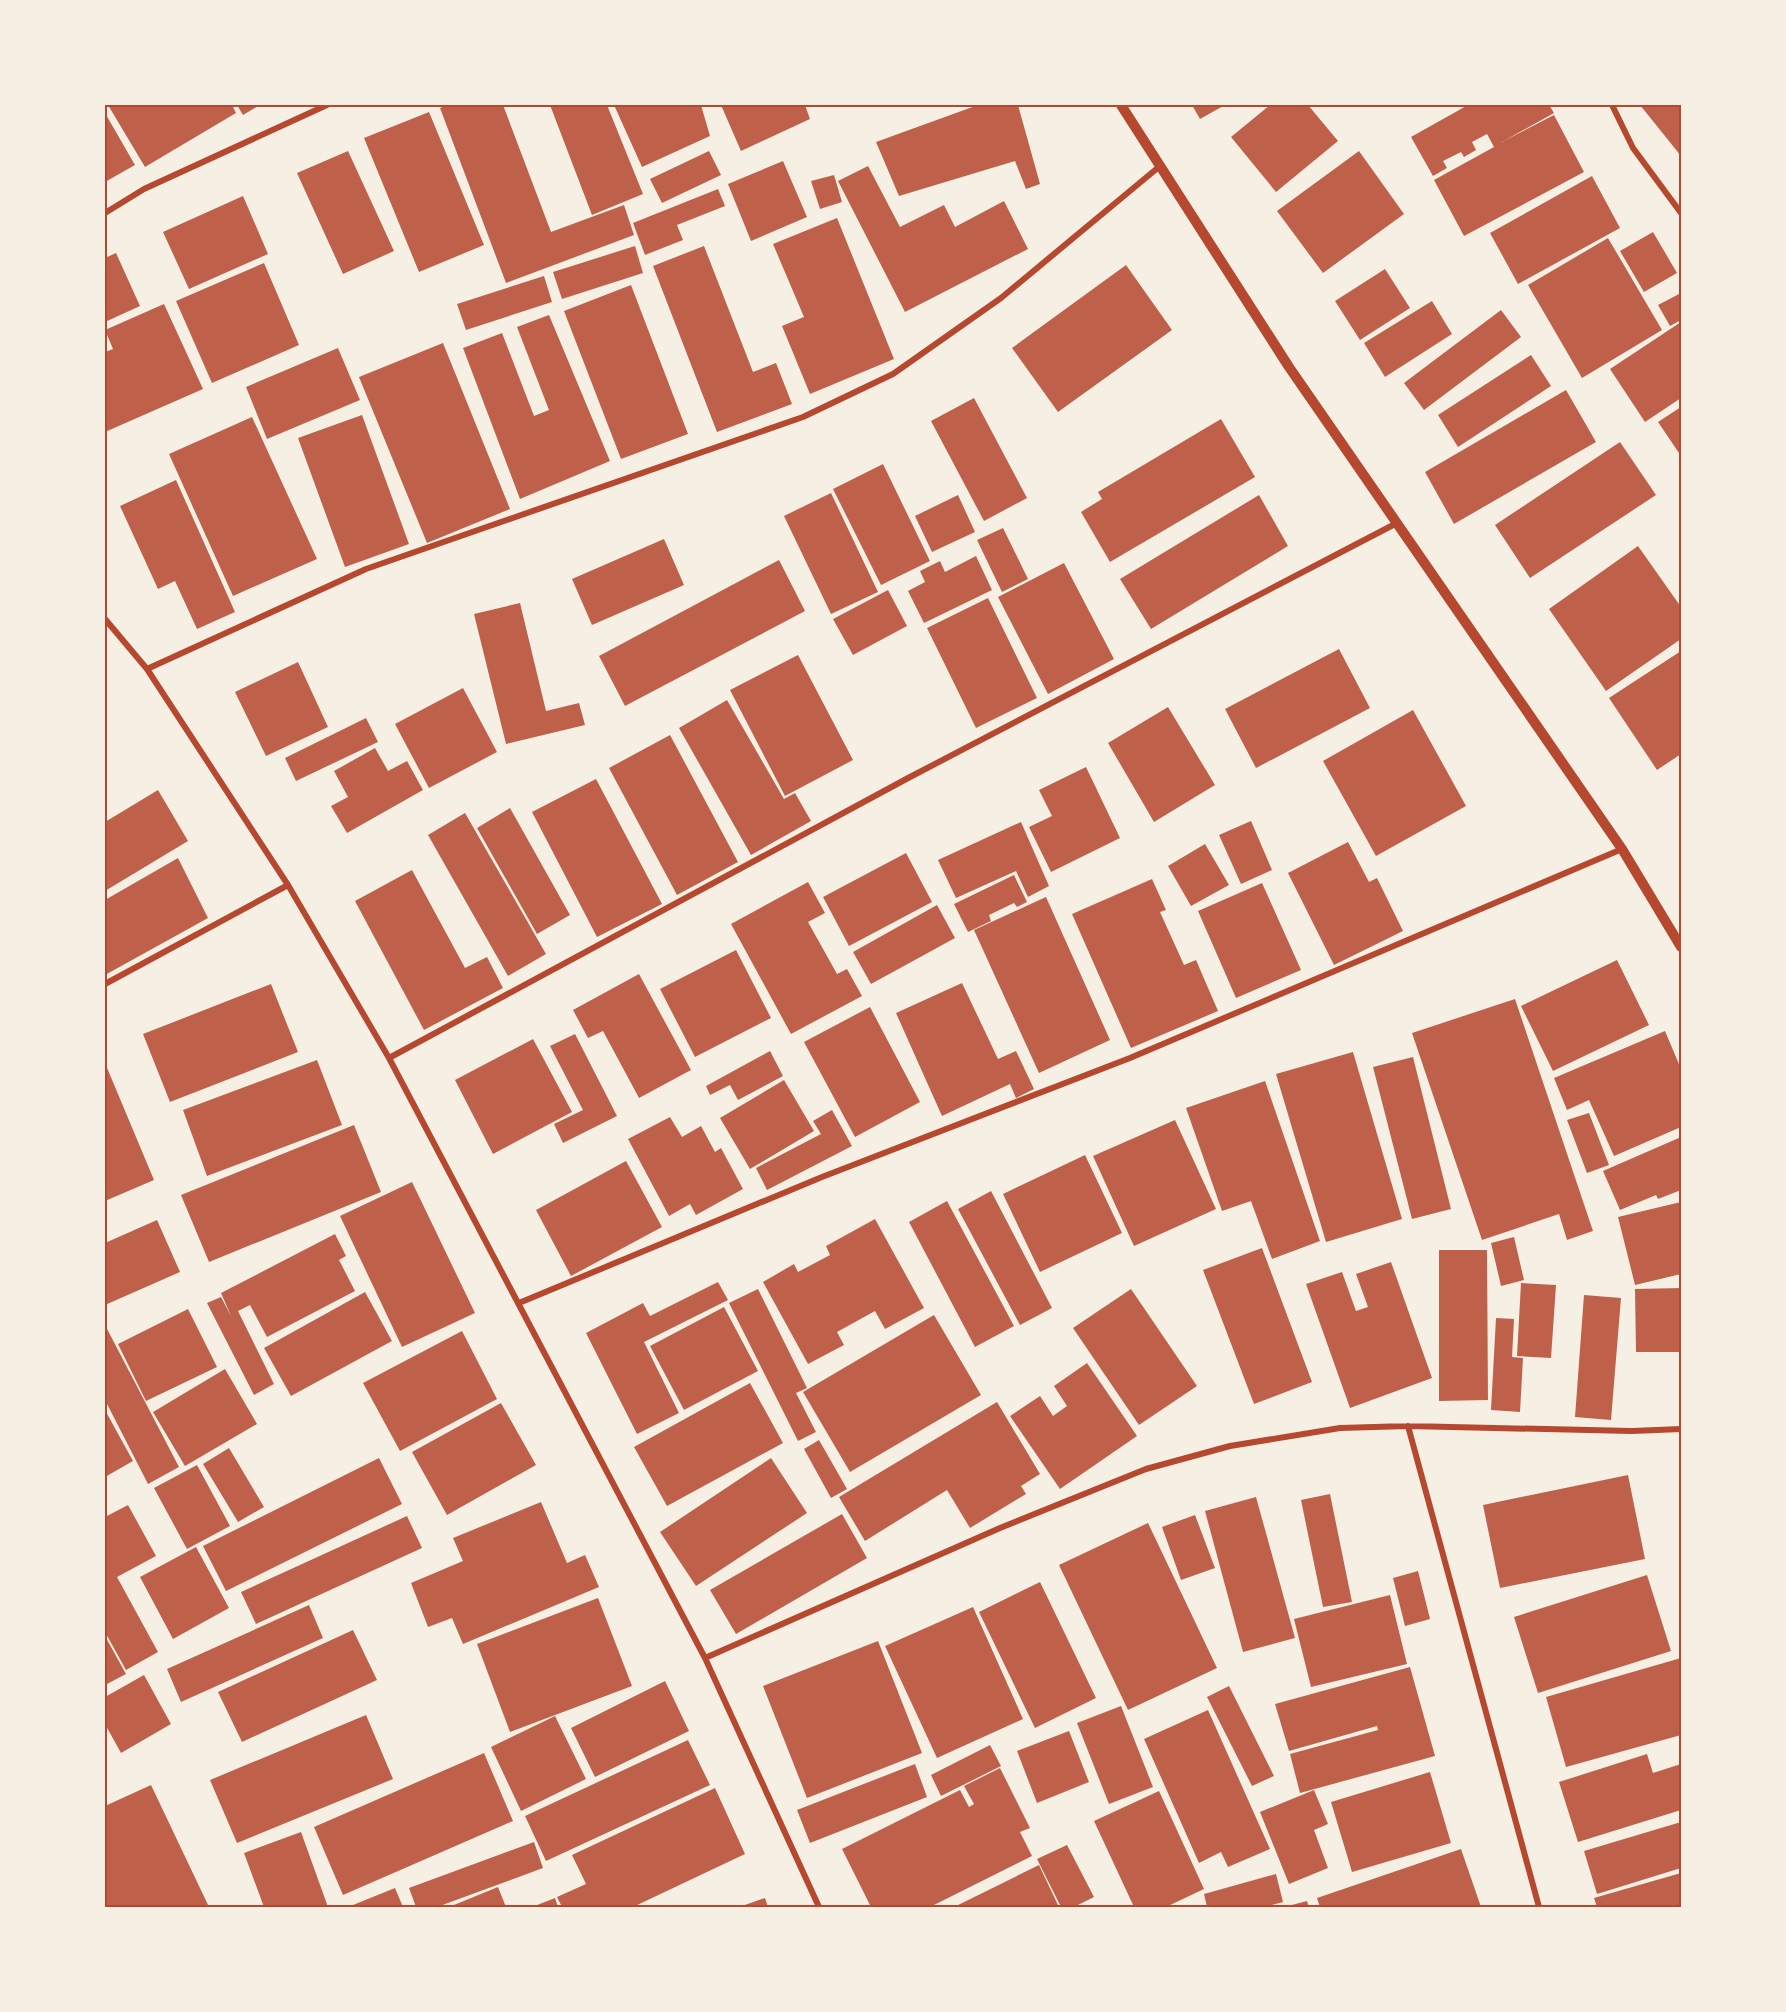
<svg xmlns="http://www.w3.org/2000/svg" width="1786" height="2012" viewBox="0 0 1786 2012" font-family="'Source Sans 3',sans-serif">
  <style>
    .building { fill: #bf614a }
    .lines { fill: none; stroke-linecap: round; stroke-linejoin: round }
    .minor { stroke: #b5482f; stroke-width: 6 }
    .tertiary { stroke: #b5482f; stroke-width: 10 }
    .neatline { fill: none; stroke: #b5482f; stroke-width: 2 }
  </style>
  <rect width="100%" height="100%" fill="#f6efe4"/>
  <!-- building -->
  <path class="building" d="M108,105H232L236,113L145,167Z
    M237,105H260L243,115Z
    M448,105H503L551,232L624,205L634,235L506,283L440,108Z
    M550,105H607L643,194L592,215Z
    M614,105H701L710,136L642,167Z
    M721,105H805L810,119L741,151Z
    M978,105H1018L1040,184L1026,189L1015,161L899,196L876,142Z
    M1192,105H1225L1200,119Z
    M1270,105H1308L1338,141L1276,192L1231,137Z
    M1468,105H1549L1554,113L1502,142L1554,115L1584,172L1464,236L1434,180L1494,147L1487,134L1472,142L1476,150L1464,157L1461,152L1443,161L1447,168L1433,176L1411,137Z
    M1640,105H1681V156Z
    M429,112L484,245L419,272L364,138Z
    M105,113L135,165L105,182Z
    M348,151L394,251L343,274L297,173Z
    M709,151L721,175L662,203L650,179Z
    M1359,151L1404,214L1323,273L1277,211Z
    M783,161L807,217L751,241L728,184Z
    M868,166L900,227L944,205L955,227L1004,201L1028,249L905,312L838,181Z
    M834,175L842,202L820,209L811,181Z
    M1592,176L1620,228L1518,284L1490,233Z
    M718,189L725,206L677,225L683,240L645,255L633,223Z
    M243,196L268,254L189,289L163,232Z
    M837,218L894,359L810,394L782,326L804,317L773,244Z
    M1653,232L1677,273L1644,292L1620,251Z
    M1608,238L1662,330L1582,378L1528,285Z
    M635,246L643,273L562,299L553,272Z
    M704,246L753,372L776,363L792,404L717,432L653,266Z
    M116,253L140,306L105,322V258Z
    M264,263L299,345L212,383L176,301Z
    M1126,265L1172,330L1058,412L1012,348Z
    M1385,269L1410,308L1360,340L1335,301Z
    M544,276L552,302L466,330L457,304Z
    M631,285L688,434L621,459L564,311Z
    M1681,293V320L1670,326L1658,305Z
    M1432,301L1452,334L1385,377L1364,343Z
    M164,304L203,389L105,432V352L113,349L105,330Z
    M1501,310L1521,337L1424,410L1404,383Z
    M549,315L610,461L520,499L463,348L502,333L534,416L549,410L517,327Z
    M1681,322V398L1645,422L1610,369Z
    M443,343L510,509L427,543L359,377Z
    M338,348L360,400L267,439L246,387Z
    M1531,355L1551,386L1458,447L1438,415Z
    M1566,390L1596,442L1454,524L1425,472Z
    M974,398L1027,498L984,521L931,421Z
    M1681,407V456L1658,422Z
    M362,415L409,544L345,567L298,438Z
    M252,417L317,559L233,596L169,454Z
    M1221,419L1255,477L1110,562L1081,512L1102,499L1098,492Z
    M1620,442L1656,495L1530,578L1495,525Z
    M883,464L930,561L881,585L833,489Z
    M176,480L235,612L197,629L175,581L158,589L120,506Z
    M831,493L878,592L831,614L784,516Z
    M958,495L975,532L932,552L915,516Z
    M1259,495L1288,546L1151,629L1120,579Z
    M1003,528L1028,579L1002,592L977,540Z
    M664,539L684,585L592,625L572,579Z
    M1638,546L1681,607V639L1606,691L1549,609Z
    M976,556L992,590L924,623L908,591L925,582L920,571L940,561L945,572Z
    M779,560L805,611L625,706L599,656Z
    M1064,563L1114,659L1048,694L998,597Z
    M888,590L907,626L853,655L833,619Z
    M988,598L1037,698L976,728L927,628Z
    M520,603L546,711L579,703L585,725L506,744L474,614Z
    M1339,649L1370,708L1256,768L1225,709Z
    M1681,651V754L1657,770L1609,698Z
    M798,655L853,760L785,796L730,690Z
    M298,662L328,727L266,756L235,692Z
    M463,688L497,752L429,788L395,724Z
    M727,700L784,799L795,793L811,821L751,855L679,728Z
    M1168,707L1215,785L1154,822L1108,743Z
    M1413,710L1466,806L1376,856L1323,761Z
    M366,718L378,742L296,781L285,758Z
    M670,735L738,862L677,895L609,768Z
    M375,748L388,771L407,761L423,790L347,833L331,806L348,797L334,771Z
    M1086,767L1120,838L1051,872L1029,827L1052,816L1039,790Z
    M596,779L662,904L597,937L532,812Z
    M158,790L188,841L105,891V822Z
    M510,808L570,915L537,934L477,828Z
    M465,813L546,954L508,976L428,835Z
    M1251,821L1272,870L1241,884L1219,835Z
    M1021,822L1049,886L1028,897L1016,871L956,898L938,860Z
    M1348,842L1369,882L1377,878L1403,931L1334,965L1288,873Z
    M1205,844L1229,885L1191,906L1168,866Z
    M906,853L932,902L849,946L823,897Z
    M178,858L208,918L105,975V900Z
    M412,870L465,968L487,957L503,988L424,1030L355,901Z
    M1014,875L1027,902L1017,907L1014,903L989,915L991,921L968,932L954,904Z
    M1152,879L1166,910L1160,912L1184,965L1196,960L1218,1011L1131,1048L1072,914Z
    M808,882L825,913L808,922L837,974L847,969L862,996L791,1034L731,924Z
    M1262,883L1301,970L1236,998L1198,911Z
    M1046,897L1110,1040L1039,1073L974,930Z
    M937,905L955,938L871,984L853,952Z
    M736,950L771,1018L695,1057L660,989Z
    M1617,960L1649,1025L1553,1071L1521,1006Z
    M639,974L691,1070L639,1098L603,1031L588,1038L573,1010Z
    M962,983L998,1059L1016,1051L1034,1089L1016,1098L1010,1084L942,1116L896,1013Z
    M271,984L298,1052L170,1102L143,1034Z
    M1515,999L1593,1231L1567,1240L1559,1214L1482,1240L1412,1033Z
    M870,1007L920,1102L855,1137L804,1042Z
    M1665,1031L1681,1069V1127L1614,1156L1589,1100L1567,1110L1554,1078Z
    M575,1034L617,1116L563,1143L554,1124L583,1110L550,1046Z
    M533,1039L572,1112L493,1154L455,1080Z
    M770,1051L783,1076L738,1100L730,1085L710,1095L706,1086Z
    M1353,1052L1402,1219L1326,1242L1276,1074Z
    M1413,1057L1451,1209L1412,1219L1373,1067Z
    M317,1060L342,1125L207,1176L183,1110Z
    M105,1063L154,1180L105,1201Z
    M784,1080L814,1131L750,1169L720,1118Z
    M1265,1081L1320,1241L1272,1259L1251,1201L1222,1211L1186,1108Z
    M832,1110L852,1146L767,1190L756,1168L821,1134L813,1121Z
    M1589,1113L1609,1165L1587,1173L1567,1120Z
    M670,1117L682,1137L701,1126L715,1152L721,1148L743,1189L696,1215L690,1204L669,1216L628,1139Z
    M1175,1120L1216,1209L1134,1246L1093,1156Z
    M354,1125L381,1192L209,1262L181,1195Z
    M1681,1137V1190L1658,1199L1656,1195L1620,1210L1603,1171Z
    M1085,1155L1122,1233L1040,1272L1003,1194Z
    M626,1161L662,1227L571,1276L536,1210Z
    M412,1182L475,1313L402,1347L340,1216Z
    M991,1191L1052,1308L1020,1325L958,1209Z
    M947,1201L1014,1326L975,1347L909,1222Z
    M1681,1202V1274L1635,1285L1618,1217Z
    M875,1219L924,1308L885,1329L875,1311L837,1332L844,1345L808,1364L763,1282L794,1264L798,1272L830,1255L826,1246Z
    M157,1220L180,1272L105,1305V1243Z
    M335,1234L346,1256L339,1260L355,1291L267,1337L250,1305L238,1311L274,1384L254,1395L207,1303L221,1297L231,1316L221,1293Z
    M1514,1237L1524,1280L1501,1286L1491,1243Z
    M1262,1248L1312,1382L1254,1404L1203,1270Z
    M1439,1250H1487L1488,1400L1439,1401Z
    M1391,1262L1432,1378L1350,1408L1306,1284L1342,1272L1356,1311L1368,1307L1356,1274Z
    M718,1282L728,1300L644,1342L679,1413L637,1434L586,1333L643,1303L650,1316Z
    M1521,1283L1556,1285L1551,1358L1517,1356Z
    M1681,1288V1352H1636L1635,1289Z
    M758,1289L807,1388L796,1393L816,1432L798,1441L729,1303Z
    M1131,1289L1197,1386L1139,1425L1073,1328Z
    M365,1292L392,1341L291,1396L264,1348Z
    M1584,1295L1621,1298L1611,1420L1575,1417Z
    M724,1307L758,1371L684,1410L650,1346Z
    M188,1309L217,1367L146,1401L118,1344Z
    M934,1315L981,1395L850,1472L803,1392Z
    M1496,1318L1514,1319L1512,1357L1523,1358L1520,1412L1491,1410Z
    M105,1325L179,1467L148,1484L105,1400Z
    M462,1331L497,1399L400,1451L363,1383Z
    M1087,1363L1137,1436L1060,1489L1010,1416L1040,1396L1053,1416L1067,1406L1054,1386Z
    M225,1369L257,1424L185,1466L153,1412Z
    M750,1383L783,1443L667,1506L634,1447Z
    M997,1402L1040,1474L1021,1486L1026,1494L970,1528L947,1490L865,1541L839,1497Z
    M501,1403L536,1465L447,1515L412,1452Z
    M105,1410L133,1461L105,1477Z
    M819,1440L847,1489L831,1498L804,1449Z
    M229,1448L264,1507L238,1522L203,1464Z
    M379,1458L402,1504L226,1591L203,1546Z
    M771,1458L807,1513L696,1586L660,1532Z
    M197,1465L230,1526L187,1549L154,1488Z
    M1628,1475L1645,1559L1500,1588L1483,1505Z
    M1330,1494L1352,1602L1323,1607L1301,1500Z
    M1256,1497L1295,1638L1243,1652L1205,1511Z
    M541,1502L567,1563L585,1555L599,1587L463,1644L452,1618L428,1627L411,1583L463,1561L453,1538Z
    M128,1505L156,1556L117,1577L158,1652L126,1670L105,1632V1517Z
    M842,1514L867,1558L736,1634L710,1590Z
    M1195,1515L1215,1568L1181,1580L1162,1527Z
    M407,1516L422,1548L256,1624L241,1592Z
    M1148,1523L1217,1668L1128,1710L1059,1565Z
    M196,1547L229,1608L173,1639L140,1577Z
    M1418,1571L1430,1619L1405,1626L1393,1578Z
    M1647,1575L1671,1651L1538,1693L1514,1617Z
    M1040,1582L1096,1698L1035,1728L979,1612Z
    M1390,1595L1407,1664L1311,1687L1294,1619Z
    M598,1598L632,1686L510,1732L477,1644Z
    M309,1605L323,1638L181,1702L167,1669Z
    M973,1607L1023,1719L937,1758L885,1646Z
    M353,1630L377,1680L242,1742L218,1692Z
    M105,1636L126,1674L105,1685Z
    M878,1641L922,1753L807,1798L763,1686Z
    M1681,1658V1735L1566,1767L1546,1697Z
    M1410,1667L1435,1756L1300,1793L1290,1754L1378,1730L1377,1726L1289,1751L1275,1704Z
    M144,1675L171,1724L121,1753L105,1724V1697Z
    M665,1681L689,1731L595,1777L571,1728Z
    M1229,1686L1274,1776L1252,1786L1207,1697Z
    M1121,1706L1153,1787L1109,1804L1077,1723Z
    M1208,1710L1270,1849L1228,1867L1221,1852L1199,1863L1144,1739Z
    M366,1715L393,1779L237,1843L210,1780Z
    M555,1716L586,1779L521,1811L491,1747Z
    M1069,1731L1089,1782L1037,1803L1017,1751Z
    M688,1740L710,1785L546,1861L525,1816Z
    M990,1745L1001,1766L941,1796L931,1775Z
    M484,1753L513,1821L343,1895L314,1827Z
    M1647,1754L1653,1773L1681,1764V1810L1578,1842L1559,1782Z
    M915,1764L927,1797L810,1843L797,1810Z
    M1000,1768L1030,1828L1020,1832L1032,1856L930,1907H871L842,1849L960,1790L969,1807L974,1804L964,1786Z
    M1430,1772L1451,1843L1352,1872L1331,1802Z
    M151,1785L209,1907H105V1806Z
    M715,1788L745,1854L633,1907H562L557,1897L586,1884L572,1855Z
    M1314,1790L1328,1824L1314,1830L1328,1868L1289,1884L1260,1812Z
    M1159,1791L1204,1889L1166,1907H1134L1094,1821Z
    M1681,1822V1868L1597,1894L1584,1851Z
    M301,1832L328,1907H264L244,1853Z
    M534,1842L543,1868L437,1907H416L409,1888Z
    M1067,1845L1094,1897L1074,1907H1061L1037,1859Z
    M1461,1849L1481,1907H1320L1317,1898Z
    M1039,1865L1058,1905L1055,1907H954Z
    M1681,1873V1907H1597L1594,1898Z
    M1276,1874L1283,1902L1265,1907H1207L1204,1894Z
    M498,1887L506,1907H449Z
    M395,1888L403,1907H348Z
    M555,1898L558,1907H532Z
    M765,1898L768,1907H739Z
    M1307,1901L1309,1907H1288V1906Z"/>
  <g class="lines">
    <!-- minor -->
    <path class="minor" d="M1612,105L1633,148L1681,213
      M105,213L144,189L327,105
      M105,619L147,669L288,885L389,1058L705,1658L819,1907
      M147,669L366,569L803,417L893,374L1001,298L1160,166
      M105,984L288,885
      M389,1058L910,777L1397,523
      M519,1303L822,1177L1130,1058L1622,849
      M1408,1426L1539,1907
      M705,1658L1000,1528L1146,1469L1230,1446L1340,1428L1408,1426L1632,1431L1681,1429"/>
    <!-- tertiary -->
    <path class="tertiary" d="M1121,105L1289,367L1622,849L1681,947"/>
  </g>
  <!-- border -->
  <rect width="1786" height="2012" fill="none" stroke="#f6efe4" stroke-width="213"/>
  <rect x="106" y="106" width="1574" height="1800" class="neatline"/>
</svg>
